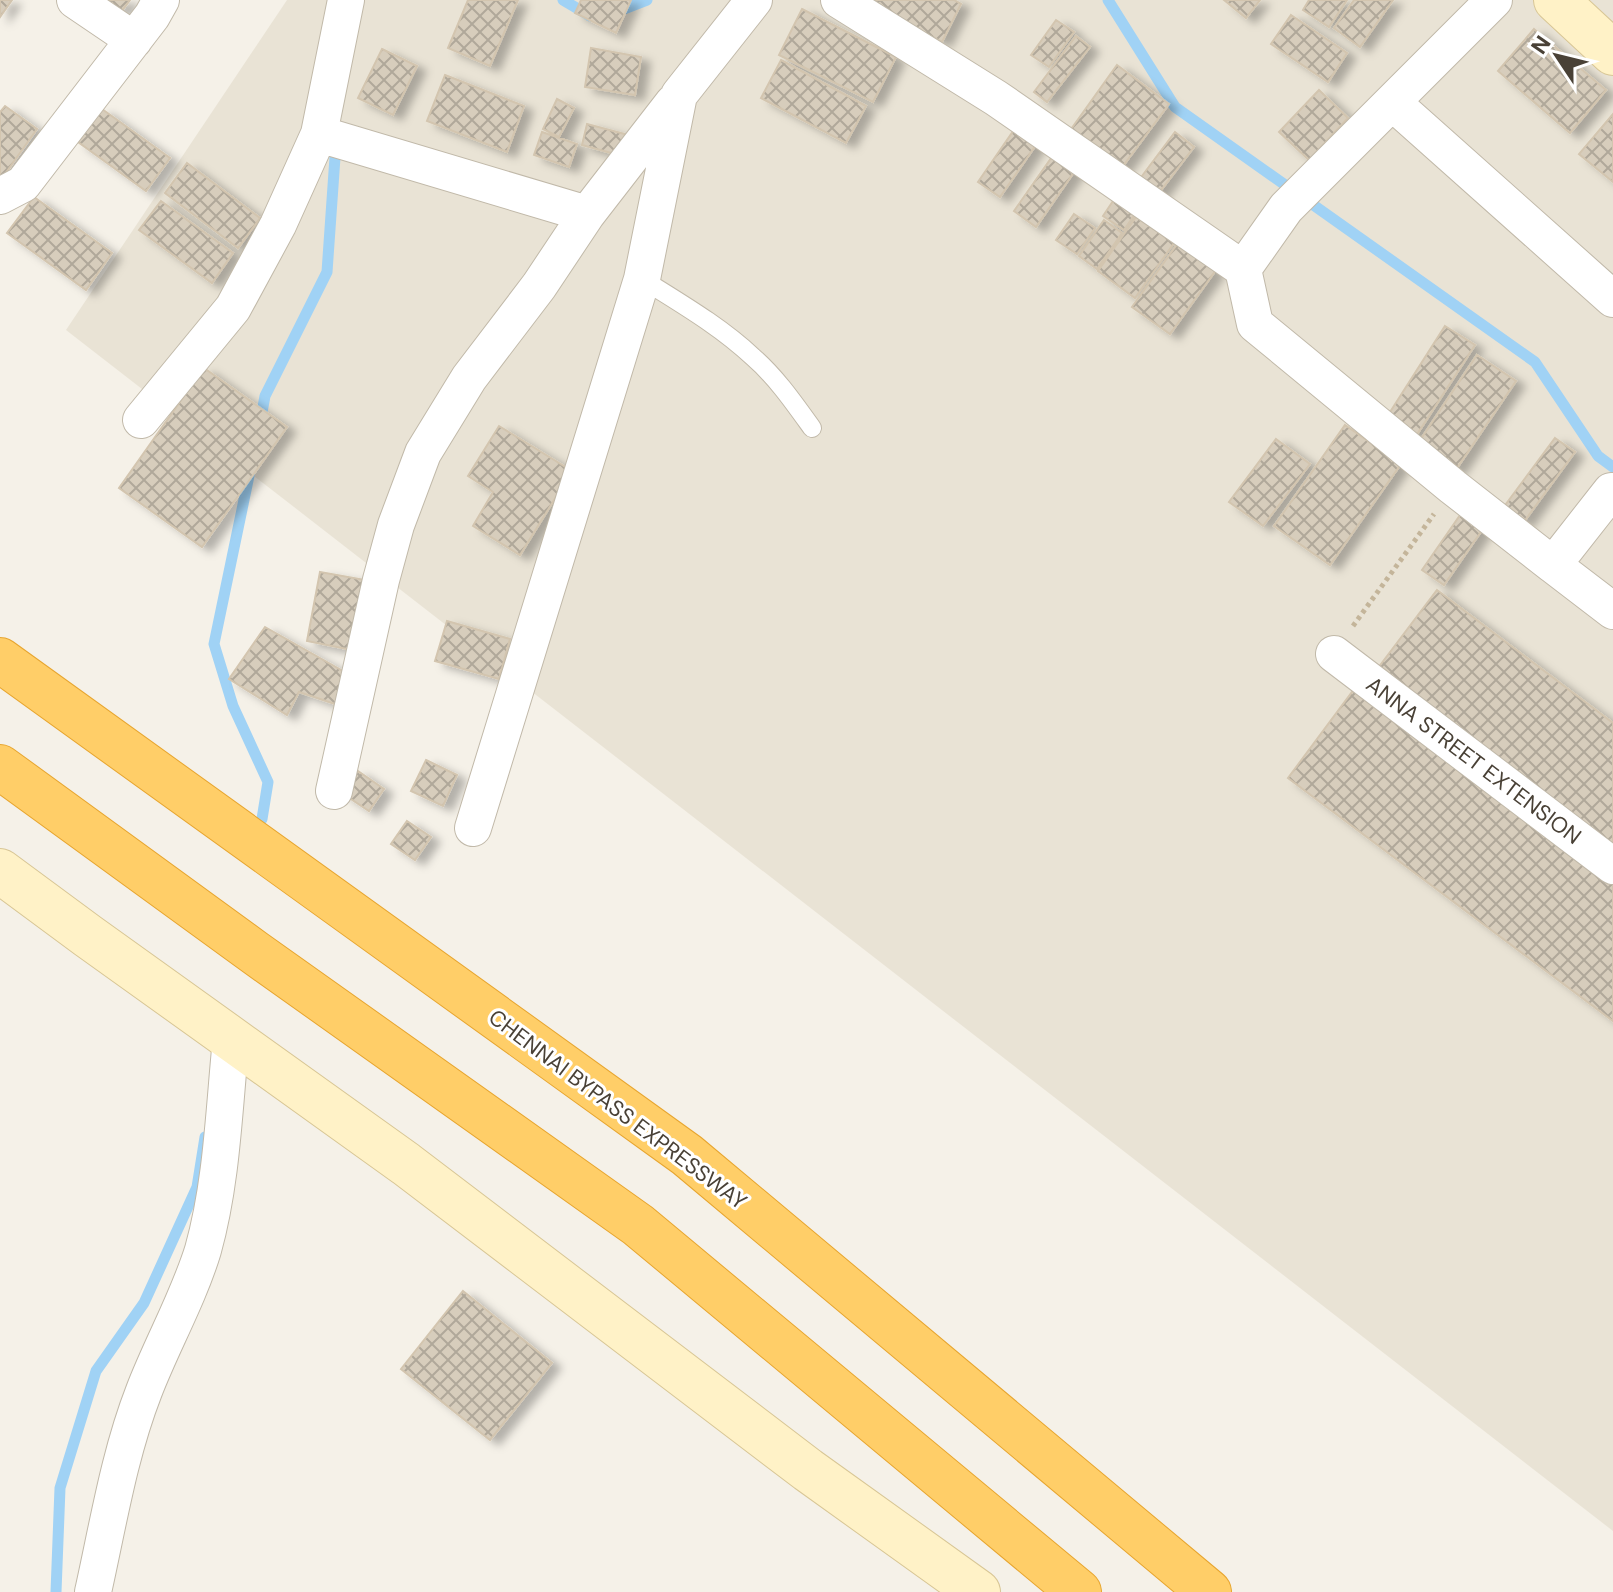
<svg xmlns="http://www.w3.org/2000/svg" width="1613" height="1592" viewBox="0 0 1613 1592" font-family="'DM Sans',sans-serif">
  <style>
    .residential { fill: #e9e3d5 }
    .lines { fill: none; stroke-linecap: round; stroke-linejoin: round }
    .stream { stroke: #a0d2f5; stroke-width: 11 }
    .building { fill: url(#building-cross-hatch); stroke: #d3c5af; stroke-width: 2; filter: url(#shadow) }
    .lane-casing { stroke: #c1b9a9; stroke-width: 20 }
    .street-casing { stroke: #c1b9a9; stroke-width: 38 }
    .secondary-casing { stroke: #d8c695; stroke-width: 46 }
    .highway-casing { stroke: #e7a52f; stroke-width: 46 }
    .path { stroke: #c4b59a; stroke-width: 5; stroke-dasharray: 4 4; stroke-linecap: butt }
    .lane { stroke: #fff; stroke-width: 18 }
    .street { stroke: #fff; stroke-width: 36 }
    .secondary { stroke: #fff2c7; stroke-width: 44 }
    .highway { stroke: #ffce68; stroke-width: 44 }
    .labels { text-anchor: middle; stroke-width: 6; stroke-linejoin: round; paint-order: stroke }
    .street-label { font-size: 22px; fill: #494136; stroke: #fff }
  </style>
  <defs>
    <pattern id="building-cross-hatch" width="8" height="8" patternUnits="userSpaceOnUse" patternTransform="scale(2)"><rect width="8" height="8" fill="#d7cdbc"/><path d="M0 0l8 8M0 8l8-8" fill="none" stroke="#b0a89a"/></pattern>
    <filter id="shadow"><feDropShadow dx="9" dy="5" stdDeviation="4" flood-color="#0004"/></filter>
  </defs>
  <rect width="100%" height="100%" fill="#f5f1e8"/>
  <!-- residential -->
  <path class="residential" d="M287,0H1613V1531L66,330Z"/>
  <g class="lines">
    <!-- stream -->
    <path class="stream" d="M563,0L590,16
      M1108,0L1175,107L1535,362L1598,456L1613,467
      M616,12L647,0
      M260,423L265,396L327,272L336,143
      M250,471L214,644L233,706L268,782L262,819
      M56,1592L60,1488L96,1371L144,1303L197,1187L205,1137"/>
  </g>
  <!-- building -->
  <path class="building" d="M0,0H12L0,17Z
    M104,0H130L121,12Z
    M468,0H518L490,66L448,48Z
    M581,0H631L616,33L575,13Z
    M858,0H954L961,4L942,42Z
    M1224,0H1260L1246,18Z
    M1309,0H1347L1329,27L1303,10Z
    M1354,0H1393L1360,47L1334,28Z
    M802,9L896,57L873,102L779,55Z
    M1291,15L1347,53L1328,82L1271,44Z
    M1056,20L1074,32L1049,67L1031,55Z
    M1534,29L1606,90L1570,133L1498,71Z
    M1076,36L1090,47L1047,102L1034,92Z
    M591,48L641,57L635,95L585,87Z
    M382,49L417,66L393,115L358,98Z
    M781,60L866,106L846,143L761,98Z
    M1117,65L1169,104L1120,170L1069,132Z
    M445,75L524,106L507,152L427,121Z
    M1319,90L1348,118L1309,160L1279,132Z
    M557,99L574,108L559,137L543,129Z
    M5,106L37,129L0,181V112Z
    M102,109L170,158L146,191L78,142Z
    M1613,114V182L1579,154Z
    M587,124L632,136L626,157L582,145Z
    M1016,127L1038,142L1000,197L978,182Z
    M542,132L577,144L569,167L534,155Z
    M1175,132L1194,147L1155,198L1136,184Z
    M1061,144L1083,159L1036,227L1014,211Z
    M187,163L260,218L238,248L165,193Z
    M34,197L112,253L86,290L7,233Z
    M161,201L233,253L212,283L139,230Z
    M1113,201L1135,214L1124,230L1103,216Z
    M1074,214L1095,228L1077,254L1056,240Z
    M1136,217L1174,243L1135,298L1098,271Z
    M1104,220L1122,233L1097,269L1079,256Z
    M1178,243L1216,270L1170,334L1132,307Z
    M1445,326L1475,345L1414,439L1385,420Z
    M1477,355L1516,381L1455,471L1417,445Z
    M204,368L287,427L202,547L119,488Z
    M1345,425L1401,464L1330,565L1274,526Z
    M499,426L572,471L520,555L473,526L493,492L468,476Z
    M1555,438L1575,452L1523,523L1503,508Z
    M1276,439L1310,464L1263,526L1229,502Z
    M1465,508L1487,523L1444,585L1422,570Z
    M320,572L365,580L352,650L307,641Z
    M1437,590L1613,723V851L1375,672Z
    M447,621L510,639L499,679L435,661Z
    M265,627L355,678L341,706L299,692L287,715L229,679Z
    M1355,688L1613,880V1021L1288,778Z
    M426,760L457,775L443,806L411,791Z
    M358,771L384,789L369,811L342,793Z
    M407,821L431,837L415,860L391,844Z
    M463,1291L552,1363L490,1440L401,1369Z"/>
  <g class="lines">
    <!-- lane casing -->
    <g class="lane-casing">
      <path id="lane" d="M642,279C680,303 720,326 753,357C776,377 794,403 812,428"/>
    </g>
    <!-- street casing -->
    <g class="street-casing">
      <path id="street" d="M75,0L134,40
        M839,0L996,98L1243,269
        M1494,0L1286,208L1243,269L1255,324L1453,487L1553,565
        M1392,102L1613,299
        M319,134L587,214
        M0,196L23,184L152,16L161,0
        M141,420L233,308L278,225L319,134L346,0
        M1611,491L1553,565L1613,611
        M1334,654L1613,866
        M334,791L381,580L396,525L423,453L469,378L539,286L587,214L673,103
        M473,828L642,279L679,95L754,0
        M93,1592C108,1525 119,1455 144,1391C162,1344 188,1299 203,1250C222,1182 224,1109 231,1039"/>
    </g>
    <!-- secondary casing -->
    <g class="secondary-casing">
      <path id="secondary" d="M1556,0L1613,53
        M0,871L88,936L406,1164L808,1470L978,1592"/>
    </g>
    <!-- highway casing -->
    <g class="highway-casing">
      <path id="highway" d="M0,660L687,1155L1209,1592
        M0,767L254,952L638,1225L1079,1592"/>
    </g>
    <!-- path -->
    <path class="path" d="M1353,626L1434,514"/>
    <!-- lane -->
    <use href="#lane" class="lane"/>
    <!-- street -->
    <use href="#street" class="street"/>
    <!-- secondary -->
    <use href="#secondary" class="secondary"/>
    <!-- highway -->
    <use href="#highway" class="highway"/>
  </g>
  <g class="labels">
    <!-- street labels -->
    <g class="street-label">
      <text transform="translate(1474 760) rotate(37)" y="8">ANNA STREET EXTENSION</text>
      <text transform="translate(618 1109) rotate(37)" y="8">CHENNAI BYPASS EXPRESSWAY</text>
    </g>
  </g>
  <!-- north arrow -->
  <g transform="translate(1557 56) rotate(305)" stroke="#ffffff" stroke-width="6" paint-order="stroke">
  <path d="M0-6L14 30L0 20L-14 30Z" fill="#494136"/>
  <text y="-12" font-size="22" font-weight="bold" text-anchor="middle" fill="#494136">N</text>
  </g>
</svg>
